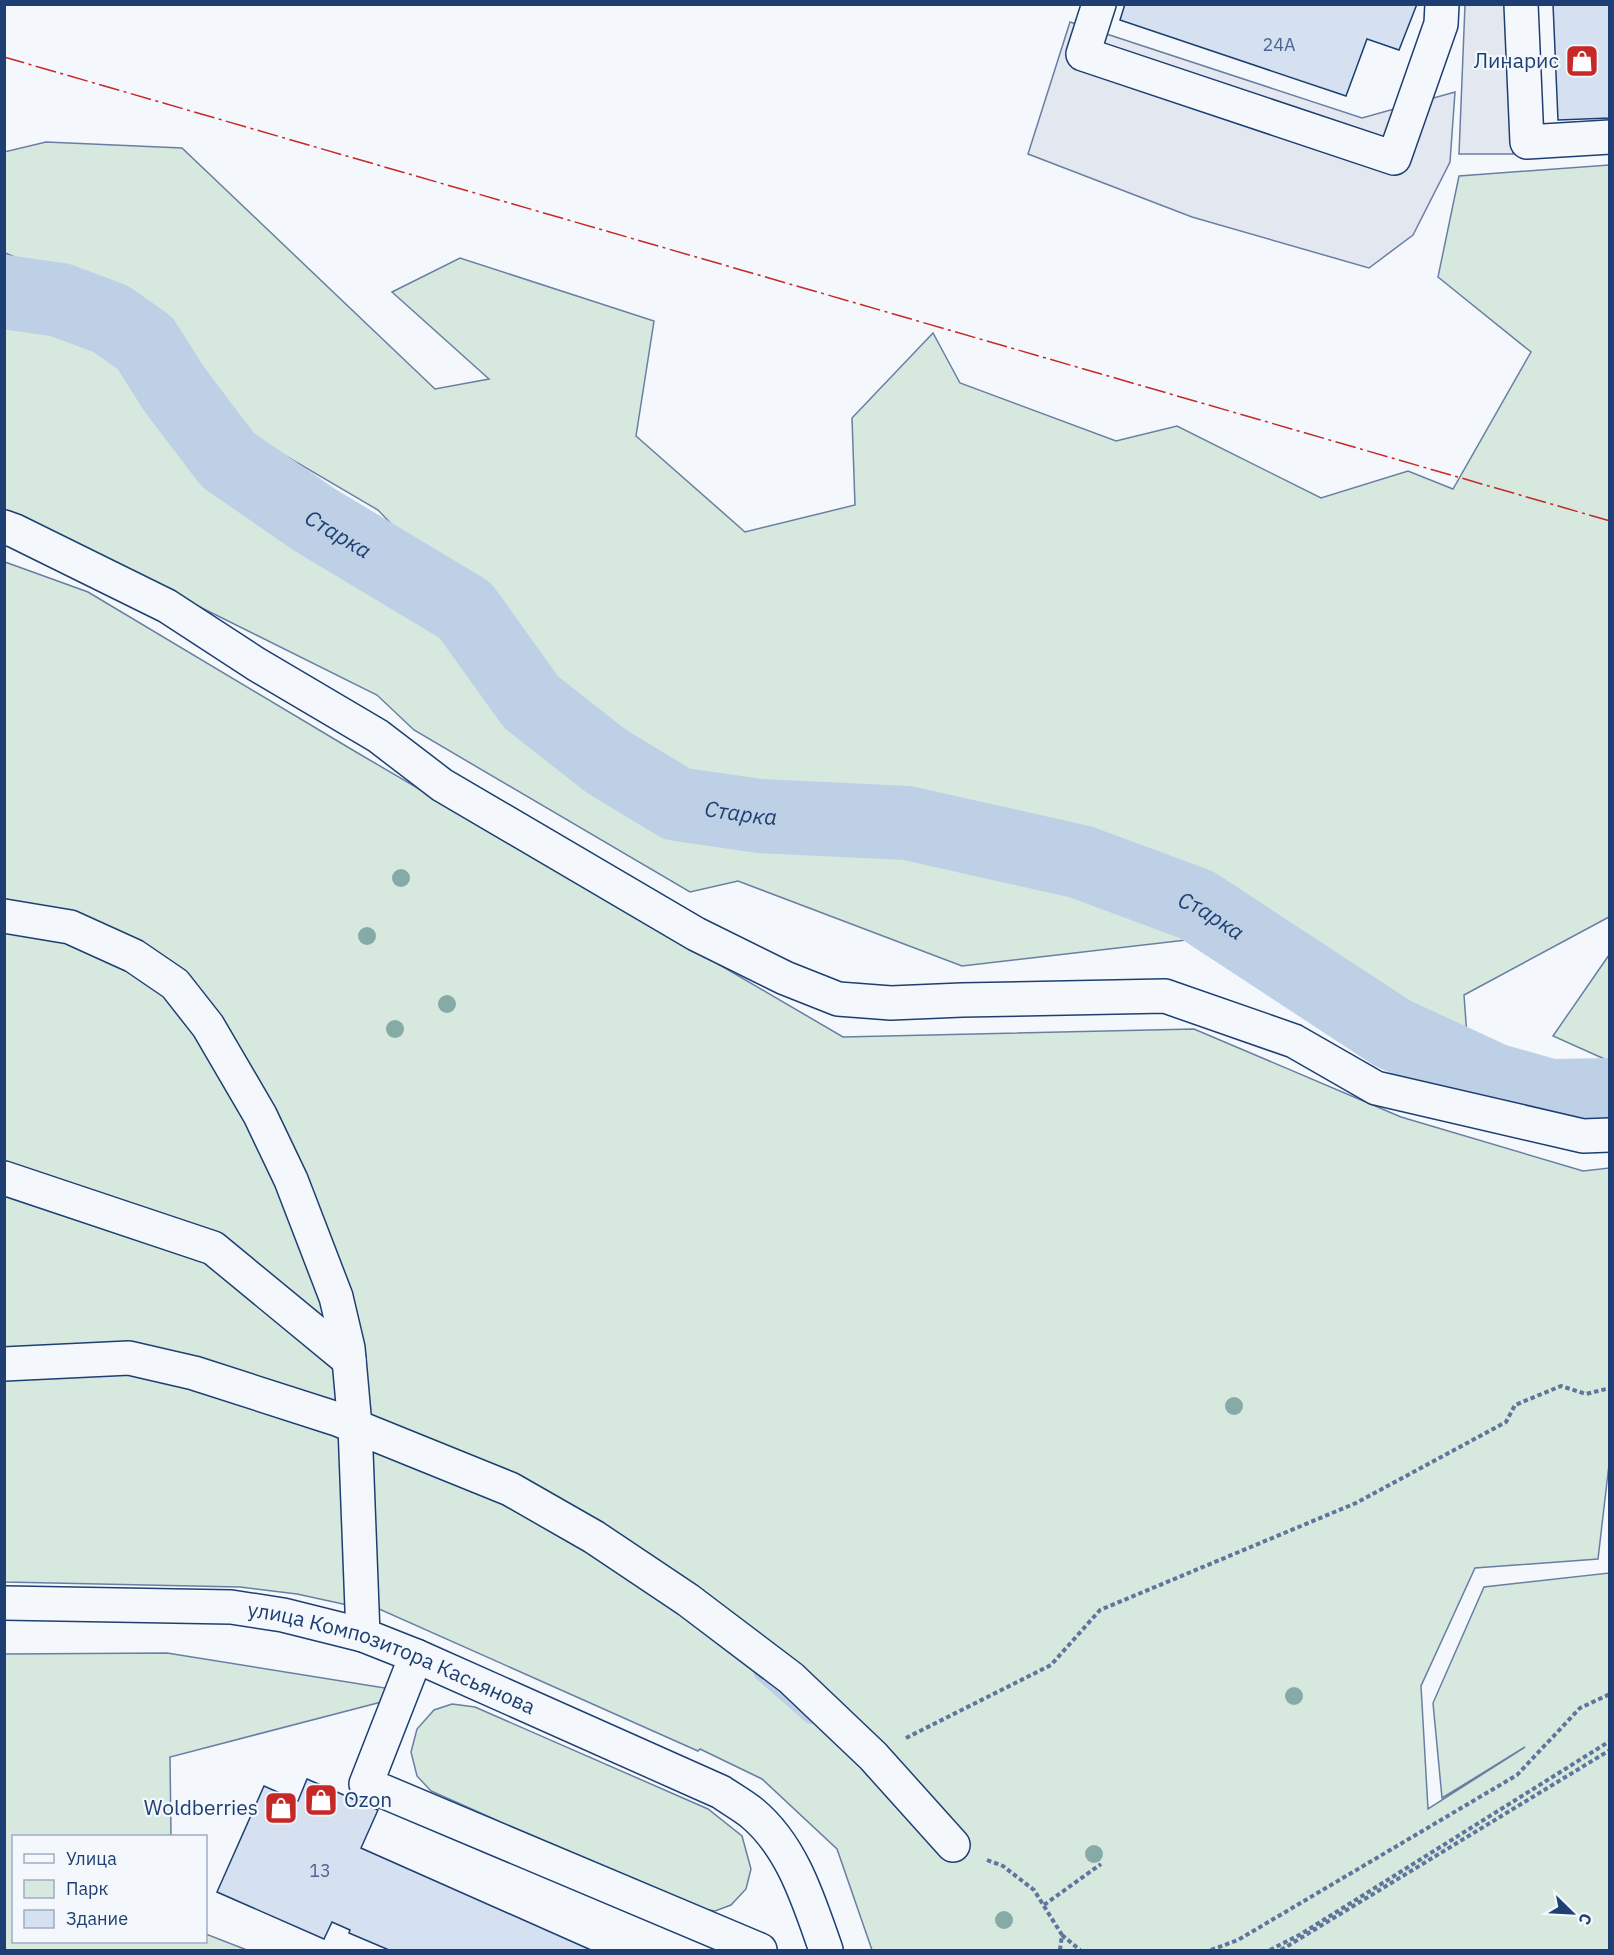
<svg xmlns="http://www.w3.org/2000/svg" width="1614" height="1955" viewBox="0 0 1614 1955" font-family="'IBM Plex Sans',sans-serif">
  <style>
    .green { fill: #d7e8df; stroke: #687fa3; stroke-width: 1.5 }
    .parking { fill: #e3e8f0; stroke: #687fa3; stroke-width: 1.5 }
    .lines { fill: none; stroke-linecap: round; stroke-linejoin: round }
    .stream { stroke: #bed0e5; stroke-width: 12 }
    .river { stroke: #bed0e5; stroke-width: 74 }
    .building { fill: #d5e0f0; stroke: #1d3f73; stroke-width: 1.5 }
    .minor-casing { stroke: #1d3f73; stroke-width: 36 }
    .path { stroke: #5e769c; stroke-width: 4; stroke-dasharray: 4.5 3; stroke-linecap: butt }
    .minor { stroke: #f4f7fb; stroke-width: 33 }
    .power { stroke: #c62828; stroke-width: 1.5; stroke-dasharray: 21 4.5 3 4.5; stroke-linecap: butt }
    .tree { fill: #86aba6 }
    .labels { text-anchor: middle; stroke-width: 4.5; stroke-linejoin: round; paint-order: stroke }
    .number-label { font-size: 18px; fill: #4b6792 }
    .poi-label { font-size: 21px; fill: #1d3f73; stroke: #f4f7fb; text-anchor: end }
    .street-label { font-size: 21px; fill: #1d3f73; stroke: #f4f7fb }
    .water-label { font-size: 22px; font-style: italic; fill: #1d3f73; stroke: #f4f7fb }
  </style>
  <rect width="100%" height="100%" fill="#f4f7fb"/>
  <!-- green -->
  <path class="green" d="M46,142L182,148L435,389L489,379L392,292L460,258L654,321L636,436L745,532L855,505L852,418L933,333L960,383L1116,441L1177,426L1321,498L1408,471L1453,489L1531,352L1438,277L1459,176L1609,165V917L1464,995L1468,1050L1314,964L1195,939L962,966L738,881L690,892L414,730L377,695L5,510V311L109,336L208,461L458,628L521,718L666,813L735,823L720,794L650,770L524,662L378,510L255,438L168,320L5,253L4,152Z
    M5,562L88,592L356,752L843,1037L1194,1029L1401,1117L1583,1171L1609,1168L1610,1456L1598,1559L1475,1568L1421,1686L1428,1809L1525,1747L1442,1798L1433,1703L1484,1587L1609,1573V1950H872L837,1849L762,1779L700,1749L698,1751L368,1604L352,1606L297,1594L240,1587L5,1582Z
    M1609,955V1061L1553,1036Z
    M167,1653L416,1693L170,1757L171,1836H14V1942H206V1934L247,1950H5V1654Z
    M452,1704L475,1707L708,1809L742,1836L751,1869L746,1889L731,1905L715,1911L692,1907L431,1791L417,1776L411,1752L417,1729L434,1710Z"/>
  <!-- parking -->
  <path class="parking" d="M1465,5H1513V154H1459Z
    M1070,22L1362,118L1455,92L1450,162L1413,235L1369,268L1192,217L1028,154Z"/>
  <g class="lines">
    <!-- stream -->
    <path class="stream" d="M760,1674L810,1718"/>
    <!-- river -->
    <path class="river" id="s1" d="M4,292L60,300L111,319L145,343L174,389L228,460L315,520L465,610L531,702L606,761L677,804L759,816L907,823L1081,862L1197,905L1392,1033L1494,1080L1550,1096L1610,1095"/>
  </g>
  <!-- building -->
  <path class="building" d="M1125,4H1417L1399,50L1367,39L1346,96L1120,20Z
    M1553,4H1610V118L1558,120Z
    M307,1779L378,1810L361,1848L591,1950H389L349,1933L350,1930L332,1922L324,1939L217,1892L264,1786L298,1801Z"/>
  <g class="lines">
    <!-- minor casing -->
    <g class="minor-casing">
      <g id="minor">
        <path d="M1099,4L1083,54L1394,158L1441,24L1442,4"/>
        <path d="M1521,4L1527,142L1610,137"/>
        <path d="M4,527L15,531L167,606L256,664L378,736L442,785L696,934L785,978L838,999L891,1003L962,1000L1165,996L1294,1041L1376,1088L1583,1136L1610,1135"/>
        <path d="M4,916L70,927L134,956L175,984L208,1026L260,1115L291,1180L336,1297L348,1348L355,1426L363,1635"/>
        <path d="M4,1178L213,1248L349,1360"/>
        <path d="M4,1364L129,1358L194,1373L337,1419L510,1489L594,1537L688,1600L791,1678L873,1756L953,1845"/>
        <path id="s2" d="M4,1603L231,1607L283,1615L363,1635L416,1656L721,1792C731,1799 742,1805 752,1813C793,1847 809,1902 826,1950"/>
        <path d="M416,1656L366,1784L760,1950"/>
      </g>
    </g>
    <!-- path -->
    <path class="path" d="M906,1738L1051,1665L1100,1610L1356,1503L1506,1422L1515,1405L1561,1386L1586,1394L1610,1388
      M987,1860L1003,1866L1034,1890L1062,1935L1060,1950
      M1044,1905L1101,1864
      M1062,1935L1080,1950
      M1211,1950L1238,1940L1517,1775L1580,1708L1610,1694
      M1270,1950L1301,1934L1610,1741
      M1281,1950L1610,1750"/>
    <!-- minor -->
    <use href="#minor" class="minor"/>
    <!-- power -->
    <path class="power" d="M4,57L1610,521"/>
  </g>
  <!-- trees -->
  <g class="tree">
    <circle cx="401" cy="878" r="9"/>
    <circle cx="367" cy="936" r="9"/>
    <circle cx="447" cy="1004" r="9"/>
    <circle cx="395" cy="1029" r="9"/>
    <circle cx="1234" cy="1406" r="9"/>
    <circle cx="1294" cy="1696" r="9"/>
    <circle cx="1094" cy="1854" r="9"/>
    <circle cx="1004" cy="1920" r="9"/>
  </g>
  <!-- icons -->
  <defs>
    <g id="shop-square" transform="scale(1.725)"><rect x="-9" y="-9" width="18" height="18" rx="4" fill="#c62828" stroke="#f4f7fb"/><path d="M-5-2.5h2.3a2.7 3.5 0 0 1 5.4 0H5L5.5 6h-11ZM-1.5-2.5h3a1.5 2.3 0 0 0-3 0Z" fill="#fff"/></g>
  </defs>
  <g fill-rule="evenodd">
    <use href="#shop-square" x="1582" y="61"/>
    <use href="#shop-square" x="321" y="1800"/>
    <use href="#shop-square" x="281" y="1808"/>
  </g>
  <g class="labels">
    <!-- number labels -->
    <g class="number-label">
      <text x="1279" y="51">24А</text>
      <text x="320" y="1877">13</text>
    </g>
    <!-- poi labels -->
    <g class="poi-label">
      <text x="1559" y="68">Линарис</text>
      <text x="344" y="1807" text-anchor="start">Ozon</text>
      <text x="258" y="1815">Woldberries</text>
    </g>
    <!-- street labels -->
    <g class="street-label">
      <text dy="7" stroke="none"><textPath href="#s2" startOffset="396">улица Композитора Касьянова</textPath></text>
    </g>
    <!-- water labels -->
    <g class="water-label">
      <text dy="8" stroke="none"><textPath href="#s1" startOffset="429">Старка</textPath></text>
      <text dy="8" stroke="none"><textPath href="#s1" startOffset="933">Старка</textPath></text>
      <text dy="8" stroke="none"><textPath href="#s1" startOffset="1419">Старка</textPath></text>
    </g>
  </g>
  <!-- border -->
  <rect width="1614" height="1955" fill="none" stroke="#1d3f73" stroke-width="12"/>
  <!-- legend -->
  <rect x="12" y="1835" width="195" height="108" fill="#f4f7fb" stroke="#9eadc5" stroke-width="1.5"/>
  <rect x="24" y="1854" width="30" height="9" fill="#f4f7fb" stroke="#9eadc5" stroke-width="1.5"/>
  <text x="66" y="1865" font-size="18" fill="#1d3f73">Улица</text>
  <rect x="24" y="1880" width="30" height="18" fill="#d7e8df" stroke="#9eadc5" stroke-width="1.5"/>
  <text x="66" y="1895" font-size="18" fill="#1d3f73">Парк</text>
  <rect x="24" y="1910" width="30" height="18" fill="#d5e0f0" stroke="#9eadc5" stroke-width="1.5"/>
  <text x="66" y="1925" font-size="18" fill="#1d3f73">Здание</text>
  <!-- north arrow -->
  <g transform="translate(1572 1913) rotate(114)" stroke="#f4f7fb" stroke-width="4.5" paint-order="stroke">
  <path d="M0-4.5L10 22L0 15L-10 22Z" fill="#1d3f73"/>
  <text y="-9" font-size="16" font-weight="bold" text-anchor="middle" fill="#1d3f73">С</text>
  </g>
</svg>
